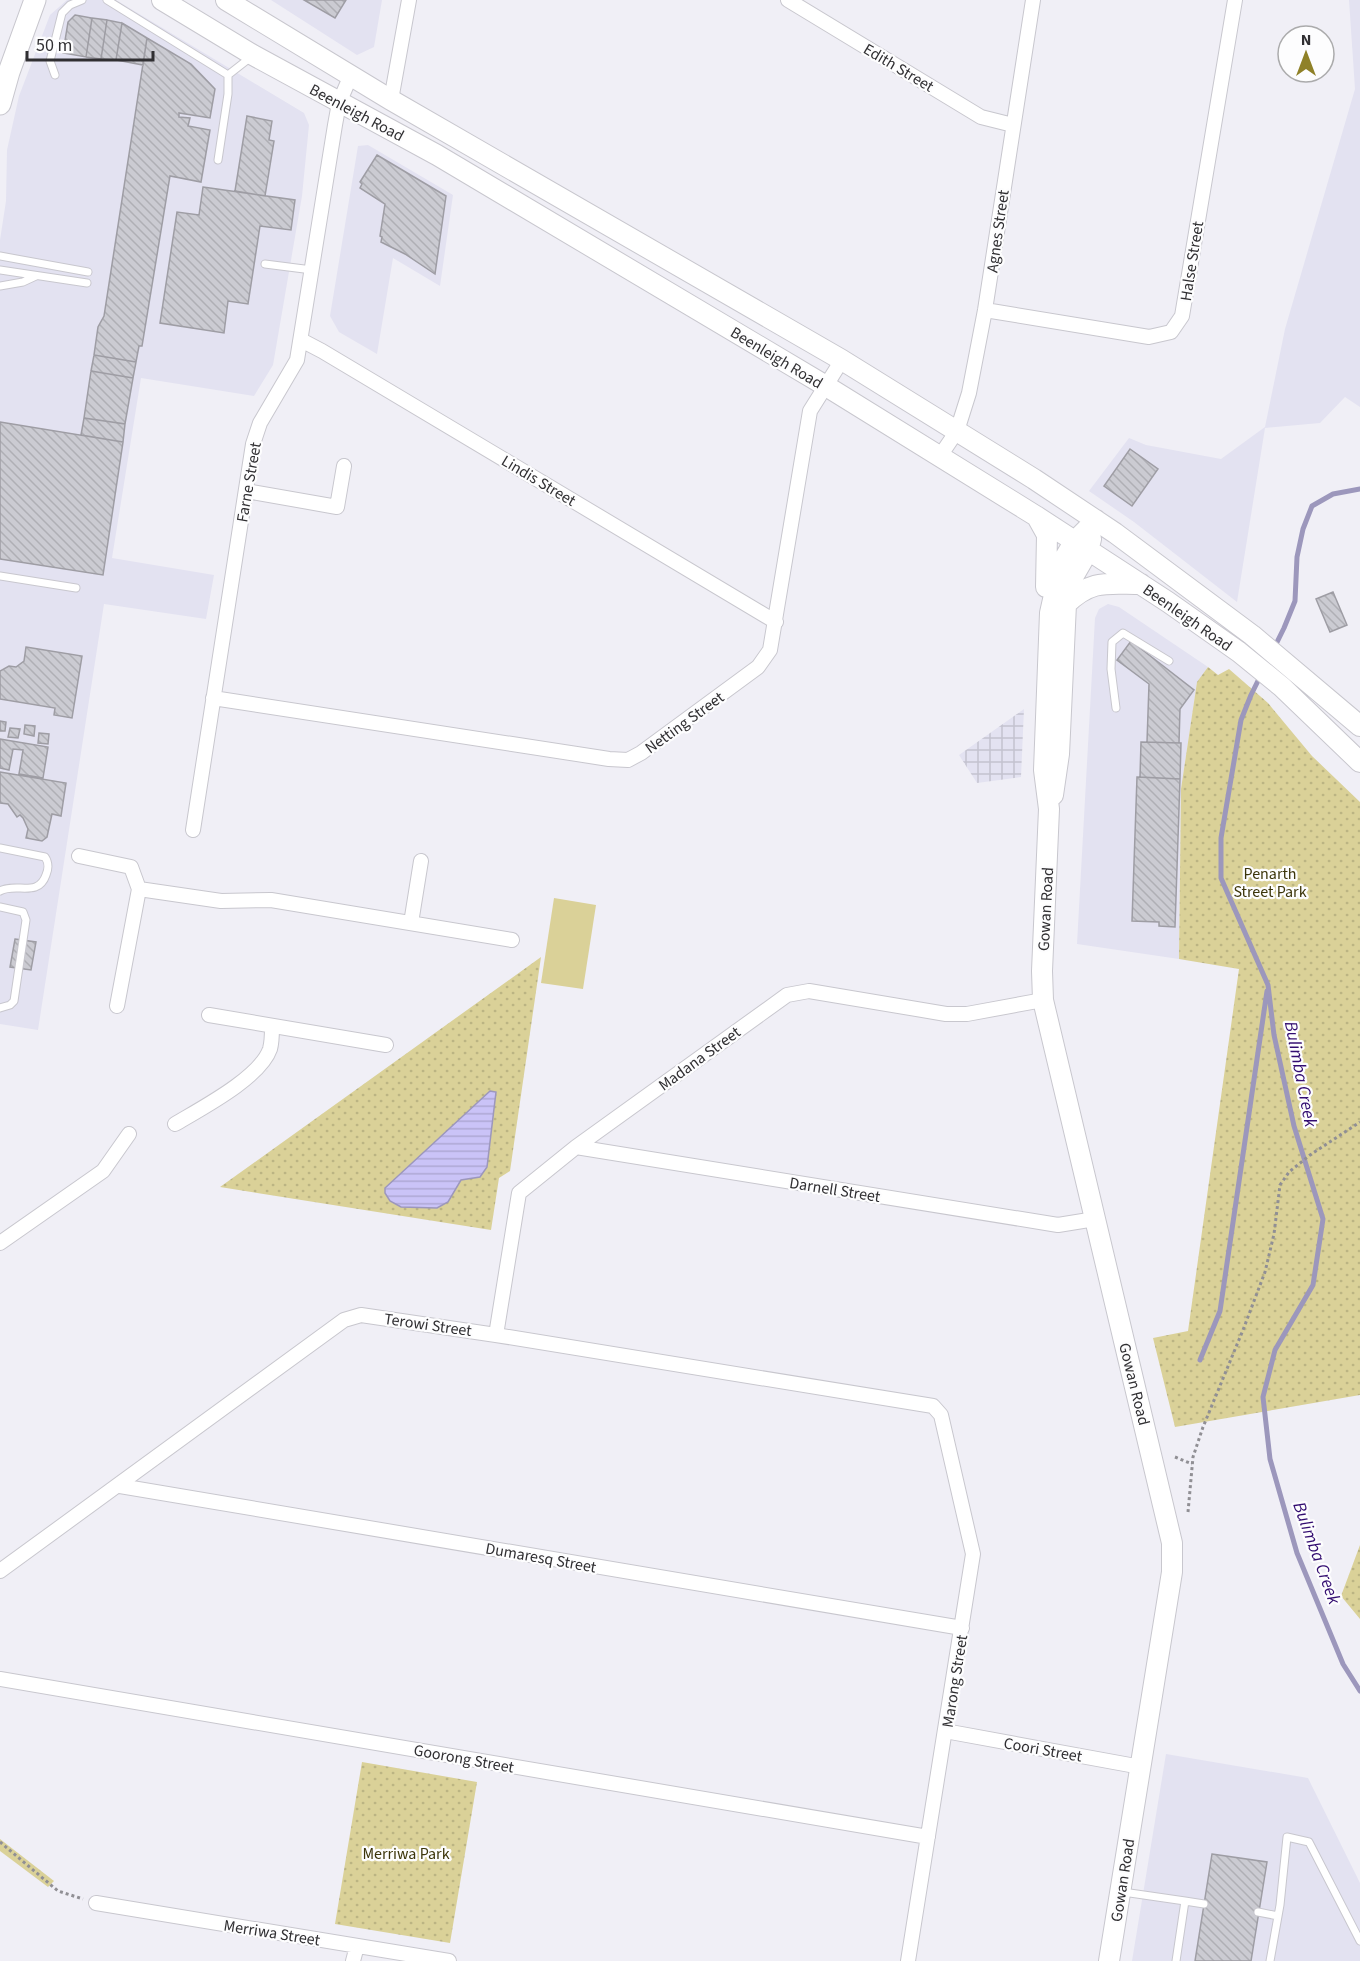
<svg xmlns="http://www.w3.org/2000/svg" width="1360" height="1961" viewBox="0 0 1360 1961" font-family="'Source Sans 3',sans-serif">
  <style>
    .built { fill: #e3e2f1 }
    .industrial { fill: url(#industrial-grid) }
    .grass { fill: url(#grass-tufts) }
    .park { fill: url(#park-dots) }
    .garden { fill: #dad198 }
    .water { fill: url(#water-rules); stroke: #9c97bc; stroke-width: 1.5 }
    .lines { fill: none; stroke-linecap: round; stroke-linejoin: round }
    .stream { stroke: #9c97bc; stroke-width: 5 }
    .building { fill: url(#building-back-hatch); stroke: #9e9da4; stroke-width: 1.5 }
    .lane-casing { stroke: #c8c7ce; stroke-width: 9 }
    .street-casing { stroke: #c8c7ce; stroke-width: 16 }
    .secondary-casing { stroke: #c8c7ce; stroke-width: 22 }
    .primary-casing { stroke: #c8c7ce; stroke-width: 23 }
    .path { stroke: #908f94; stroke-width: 3; stroke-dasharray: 3 3; stroke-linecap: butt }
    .lane { stroke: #fff; stroke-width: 7 }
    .street { stroke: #fff; stroke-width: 14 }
    .secondary { stroke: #fff; stroke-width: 20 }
    .primary { stroke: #fff; stroke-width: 21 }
    .labels { text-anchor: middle; stroke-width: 4.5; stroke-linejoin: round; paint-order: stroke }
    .street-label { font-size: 16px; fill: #302f32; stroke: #fdfdfe }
    .park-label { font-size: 16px; fill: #3c350a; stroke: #fdfdfe }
    .water-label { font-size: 18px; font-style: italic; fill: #320c70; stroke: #fdfdfe }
  </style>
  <defs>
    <pattern id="industrial-grid" width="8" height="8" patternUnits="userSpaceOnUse" patternTransform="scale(1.5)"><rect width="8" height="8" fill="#e3e2f1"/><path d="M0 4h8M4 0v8" fill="none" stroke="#c3c2cf"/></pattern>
    <pattern id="grass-tufts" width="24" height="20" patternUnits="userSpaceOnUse" patternTransform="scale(1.5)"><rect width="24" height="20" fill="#dad198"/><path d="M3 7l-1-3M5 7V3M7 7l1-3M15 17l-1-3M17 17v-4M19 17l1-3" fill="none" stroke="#bbb483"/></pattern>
    <pattern id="park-dots" width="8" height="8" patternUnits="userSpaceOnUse" patternTransform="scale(1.5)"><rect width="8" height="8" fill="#dad198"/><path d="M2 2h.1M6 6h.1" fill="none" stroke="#bbb483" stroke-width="1.8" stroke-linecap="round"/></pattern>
    <pattern id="water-rules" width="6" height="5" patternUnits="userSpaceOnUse" patternTransform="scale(1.5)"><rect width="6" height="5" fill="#cac3f7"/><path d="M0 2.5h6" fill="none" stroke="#aea8d4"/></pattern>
    <pattern id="building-back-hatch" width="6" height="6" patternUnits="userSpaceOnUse" patternTransform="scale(1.5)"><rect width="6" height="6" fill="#cbcbd2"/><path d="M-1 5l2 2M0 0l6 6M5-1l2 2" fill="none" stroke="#afafb5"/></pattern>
  </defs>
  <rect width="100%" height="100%" fill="#f0eff6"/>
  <!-- built -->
  <path class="built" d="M67,0H116L304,113L309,125L302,196L273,365L254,396L141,378L112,558L214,575L206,619L104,604L38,1030L0,1024V240L6,201L7,150L19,96L50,15Z
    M271,0H382L374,47L357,55Z
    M1349,0H1360V407L1345,397L1320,423L1265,428L1237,602L1134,522L1089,491L1129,438L1146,445L1221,459L1265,427L1285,329L1355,89Z
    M368,145L453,195L440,286L393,258L377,354L339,332L330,316L358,146Z
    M1108,604L1119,607L1208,667L1197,683L1181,789L1179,959L1077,944L1095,618L1099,609Z
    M1166,1754L1308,1778L1360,1883V1961H1132Z"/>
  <!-- industrial -->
  <path class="industrial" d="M1024,709L1021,777L977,783L959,755Z"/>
  <!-- grass -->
  <path class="grass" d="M0,1839L54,1881L48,1887L0,1851Z"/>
  <!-- park -->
  <path class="park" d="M1208,667L1218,675L1229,669L1268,703L1312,756L1360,802V1395L1175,1427L1153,1338L1188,1331L1239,969L1179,959L1181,789L1197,682Z
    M541,957L510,1171L499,1178L491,1230L220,1187Z
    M1360,1545V1619L1341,1596Z
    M362,1762L477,1782L450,1943L335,1924Z"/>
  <!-- garden -->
  <path class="garden" d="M554,898L596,905L583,989L541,983Z"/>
  <!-- water -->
  <path class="water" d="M490,1091L496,1092L487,1167L480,1177L461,1180L448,1202L437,1208L401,1207L390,1201L385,1193V1188Z"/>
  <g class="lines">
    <!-- stream -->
    <path class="stream" d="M1360,489L1333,494L1312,506L1303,529L1297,557L1295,601L1284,628L1251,695L1241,720L1221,838V878L1268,985L1274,1035L1294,1126L1323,1219L1313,1285L1275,1350L1263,1397L1270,1459L1297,1553L1343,1664L1360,1691
      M1200,1360L1220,1311L1267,991"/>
  </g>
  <!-- building -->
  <path class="building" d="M304,0H346L335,18Z
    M75,15L92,18L86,57L63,53L68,22Z
    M92,18L107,20L101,59L86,57Z
    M107,20L122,23L116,60L101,59Z
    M122,23L147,38L143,65L116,60Z
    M147,38L191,64L215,89L210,118L179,113V117L190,118L188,126L210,130L201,182L170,176L142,346H139L136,362L94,355L98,327L104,316Z
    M247,116L272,121L269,140L274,141L265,196L235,191Z
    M377,155L446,196L435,274L405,254L381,242L382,237L380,236L385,204L360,188L362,184L360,182Z
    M203,187L295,200L291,230L260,226L248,304L228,301L224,333L160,323L177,212L199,215Z
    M94,355L136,362L133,378L91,371Z
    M91,371L133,378L125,424L84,418Z
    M84,418L125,424L123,442L81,435Z
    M0,422L123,442L103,575L0,559Z
    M1130,449L1158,469L1132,506L1104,486Z
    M1333,592L1347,625L1330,632L1316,599Z
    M1131,641L1194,690L1180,709L1179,743L1147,742L1149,684L1117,660Z
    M26,647L82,656L72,718L54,715L55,708L0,699V671L9,666L16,667L24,661Z
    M0,721L6,722L5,731H0Z
    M25,725L35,726L34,736L24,734Z
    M10,728L20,729L18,738L8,737Z
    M39,733L49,734L48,744L38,743Z
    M0,739L48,747L43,778L19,774L23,750L13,749L9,770L0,768Z
    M1141,742L1181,743L1180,779L1140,777Z
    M0,772L66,783L61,816L52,814L47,837L42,841L26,838L28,829L23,818L20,815L17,817L8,804L0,803Z
    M1137,777L1180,779L1175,927L1159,926V922L1132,921Z
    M15,939L36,942L31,970L10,967Z
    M1212,1854L1267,1862L1251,1961H1195Z"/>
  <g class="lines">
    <!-- lane casing -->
    <g class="lane-casing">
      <path id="lane" d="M107,0L228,75L251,57
        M55,75L50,61L62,13L70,5L82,0
        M218,160L228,94V75
        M0,256L88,272
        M265,264L312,270
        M0,270L87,283
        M0,286L23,282L36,276
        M0,576L76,588
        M1116,708L1111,669L1112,642L1123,633L1169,661
        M0,848L45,857C49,863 49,868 46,875C38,898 16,882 0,891
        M0,907L23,912L26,920L14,1001L10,1005L0,1008
        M1123,1892L1185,1901L1176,1961
        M1185,1901L1204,1904
        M1258,1912L1278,1916
        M1270,1961L1280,1905L1287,1837L1309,1842L1360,1941"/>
    </g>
    <!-- street casing -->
    <g class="street-casing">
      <path id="street" d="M788,0L981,117L1013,125
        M391,100L409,0
        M985,310L1149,337L1171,332L1182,316L1235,0
        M301,340L322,351L776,622
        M940,456L957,431L969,393L985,310L1033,0
        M246,491L337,507L344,466
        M213,698L609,759L628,760L641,753L758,667L770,650L810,411L842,360
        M193,830L253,444L260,423L297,360L335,125L339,103L351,75
        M79,856L131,867L139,889L117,1006
        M139,889L221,901L271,900L512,940
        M411,923L421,861
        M209,1015L386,1045
        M175,1124C200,1109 260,1078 270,1049C272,1042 272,1033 272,1026
        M576,1147L1058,1225L1095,1219
        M0,1243L103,1171L129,1134
        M496,1335L519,1193L576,1147L787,995L809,991L946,1014H967L1043,1000
        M120,1486L962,1628
        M0,1571L344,1320L361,1315L496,1335L933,1406L941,1415L973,1554L908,1961
        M0,1679L928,1837
        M945,1731L1141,1767
        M96,1903L449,1961
        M353,1961L357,1946"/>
    </g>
    <!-- secondary casing -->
    <g class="secondary-casing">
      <path id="secondary" d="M162,0L253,55L437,155L826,386L1036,516L1168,602L1239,652L1282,687L1360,762
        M226,0L391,100L842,360L1034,479L1115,533L1252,635L1360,726
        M1037,517L1047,535L1046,587
        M1096,520L1074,542L1061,564L1050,613L1044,770L1049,809L1042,971L1043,1000L1172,1543V1572L1109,1961
        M1066,604C1092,579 1107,584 1141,584
        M1053,795L1059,754L1066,604L1073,577L1088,551L1091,539"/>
    </g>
    <!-- primary casing -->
    <g class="primary-casing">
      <path id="primary" d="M0,104L9,72L35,0"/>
    </g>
    <!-- path -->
    <path class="path" d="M1175,1457L1192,1464
      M1188,1512L1193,1457L1203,1427L1243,1330L1265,1272L1274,1234L1280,1185L1289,1172L1310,1155L1360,1122
      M0,1842L58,1891L83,1899"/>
    <!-- lane -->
    <use href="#lane" class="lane"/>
    <!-- street -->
    <use href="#street" class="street"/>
    <!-- secondary -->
    <use href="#secondary" class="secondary"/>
    <!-- primary -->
    <use href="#primary" class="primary"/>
  </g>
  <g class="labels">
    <!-- street labels -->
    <g class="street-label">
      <text transform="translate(899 67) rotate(31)" y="6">Edith Street</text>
      <text transform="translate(357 112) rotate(28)" y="6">Beenleigh Road</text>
      <text transform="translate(997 231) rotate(-82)" y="6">Agnes Street</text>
      <text transform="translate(1191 261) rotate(-81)" y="6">Halse Street</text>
      <text transform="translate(777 357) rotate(31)" y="6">Beenleigh Road</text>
      <text transform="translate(539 480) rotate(31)" y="6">Lindis Street</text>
      <text transform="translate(248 482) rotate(-80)" y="6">Farne Street</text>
      <text transform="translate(1188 617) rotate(35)" y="6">Beenleigh Road</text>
      <text transform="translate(684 722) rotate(-36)" y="6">Netting Street</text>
      <text transform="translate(1045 909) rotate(-87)" y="6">Gowan Road</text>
      <text transform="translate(699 1058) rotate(-36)" y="6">Madana Street</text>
      <text transform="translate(835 1189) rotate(9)" y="6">Darnell Street</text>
      <text transform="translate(428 1324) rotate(8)" y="6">Terowi Street</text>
      <text transform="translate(1135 1384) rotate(76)" y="6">Gowan Road</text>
      <text transform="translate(541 1557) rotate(10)" y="6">Dumaresq Street</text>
      <text transform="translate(954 1681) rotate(-81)" y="6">Marong Street</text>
      <text transform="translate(1043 1749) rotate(10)" y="6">Coori Street</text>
      <text transform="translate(464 1758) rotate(10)" y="6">Goorong Street</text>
      <text transform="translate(1122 1880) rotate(-81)" y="6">Gowan Road</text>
      <text transform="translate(272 1932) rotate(9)" y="6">Merriwa Street</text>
    </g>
    <!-- park labels -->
    <g class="park-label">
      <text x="1270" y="879">Penarth<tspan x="1270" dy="18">Street Park</tspan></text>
      <text x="406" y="1859">Merriwa Park</text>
    </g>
    <!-- water labels -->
    <g class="water-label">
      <text transform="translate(1301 1074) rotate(79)" y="6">Bulimba Creek</text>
      <text transform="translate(1317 1553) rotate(70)" y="6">Bulimba Creek</text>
    </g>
  </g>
  <!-- north arrow -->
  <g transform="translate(1306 54)"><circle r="28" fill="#fdfdfe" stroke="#ababac" stroke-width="1.5"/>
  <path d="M0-4.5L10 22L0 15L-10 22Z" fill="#8f8128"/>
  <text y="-9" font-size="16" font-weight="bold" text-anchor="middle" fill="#302f32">N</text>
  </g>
  <!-- scale -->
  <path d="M27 51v9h126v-9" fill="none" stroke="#302f32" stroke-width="3"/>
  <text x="36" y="51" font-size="18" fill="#302f32" stroke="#fdfdfe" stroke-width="4.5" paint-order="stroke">50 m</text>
</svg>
